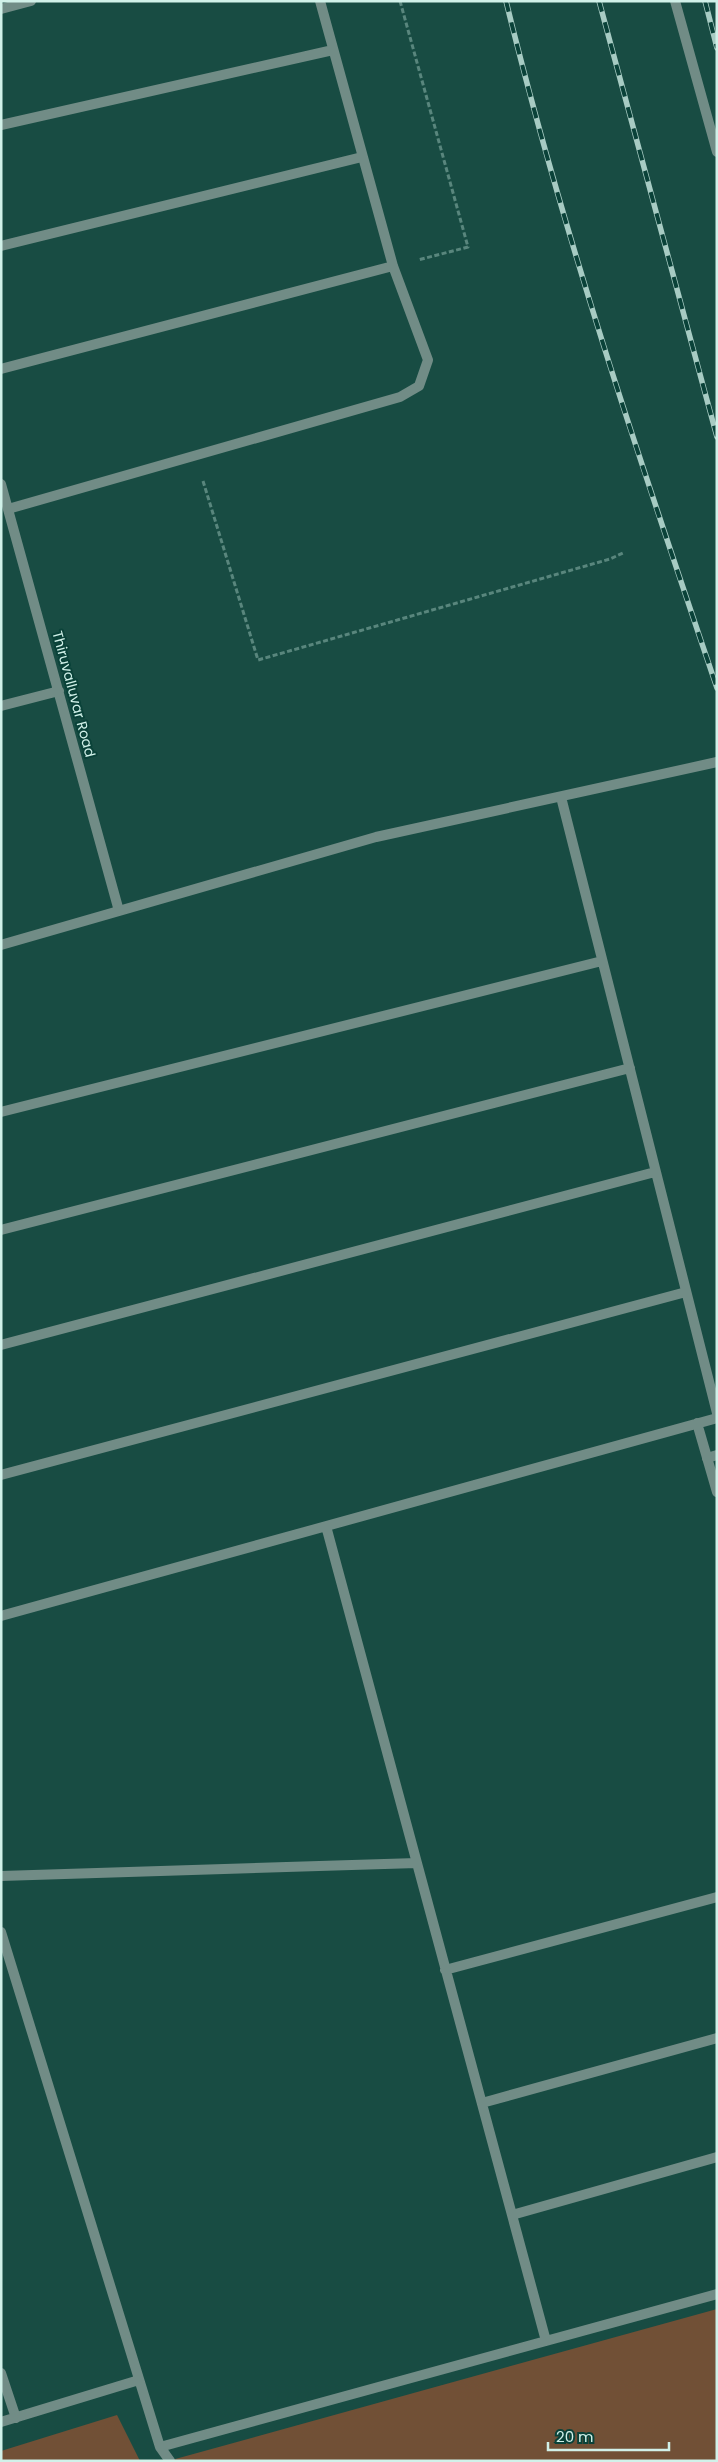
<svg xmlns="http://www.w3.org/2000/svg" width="718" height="2462" viewBox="0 0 718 2462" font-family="Poppins,sans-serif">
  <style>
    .green { fill: #715036 }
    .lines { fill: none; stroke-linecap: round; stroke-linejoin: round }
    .path { stroke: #59867d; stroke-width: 3; stroke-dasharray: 5 2.5; stroke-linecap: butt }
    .service { stroke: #718c86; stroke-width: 10 }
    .minor { stroke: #718c86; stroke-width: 10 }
    .rail-casing { stroke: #a7cbc3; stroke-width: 5.5 }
    .rail { stroke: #0a4239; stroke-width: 4; stroke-dasharray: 11; stroke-linecap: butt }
    .labels { text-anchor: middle; stroke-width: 4; stroke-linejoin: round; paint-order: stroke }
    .street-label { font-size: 14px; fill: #d1f1e9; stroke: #0a4239 }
  </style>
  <rect width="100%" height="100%" fill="#184c43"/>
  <!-- green -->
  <path class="green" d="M717,2309V2461H168Z
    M117,2415L140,2461H1V2451Z"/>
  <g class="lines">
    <!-- path -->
    <path class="path" d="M400,1L468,247L418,260
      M203,481L258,660L610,559L625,552"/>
    <!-- service -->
    <path class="service" d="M707,1458L717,1455"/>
    <!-- minor -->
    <path class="minor" d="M675,1L717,152
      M1,9L31,1
      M1,125L333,50
      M1,246L362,157
      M1,369L393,266
      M1,484L119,911
      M8,509L400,397L419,386L428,360L393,266L320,1
      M1,706L59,691
      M561,797L717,1413
      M1,945L376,837L717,762
      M1,1112L602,961
      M1,1230L630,1068
      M1,1345L655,1172
      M697,1423L717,1492
      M1,1475L686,1292
      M326,1526L546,2341
      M1,1616L717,1418
      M1,1876L417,1863
      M1,1932L160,2447L170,2461
      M445,1970L717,1897
      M482,2103L717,2038
      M512,2215L717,2157
      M1,2373L16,2418
      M1,2422L139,2380
      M160,2447L717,2294"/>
    <!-- rail casing -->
    <g class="rail-casing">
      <path id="rail" d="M506,1C563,234 640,461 717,688
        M599,1L717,437
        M705,1L717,48"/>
    </g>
    <!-- rail -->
    <use href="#rail" class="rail"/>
  </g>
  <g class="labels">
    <!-- street labels -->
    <g class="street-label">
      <text transform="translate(74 694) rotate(75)" y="5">Thiruvalluvar Road</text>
    </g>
  </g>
  <!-- border -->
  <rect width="718" height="2462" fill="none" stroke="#d1f1e9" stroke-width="5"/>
  <!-- scale -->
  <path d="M548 2442v8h121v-8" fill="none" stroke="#d1f1e9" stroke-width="2.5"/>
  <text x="556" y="2442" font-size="15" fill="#d1f1e9" stroke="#0a4239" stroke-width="4" paint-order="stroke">20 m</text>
</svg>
